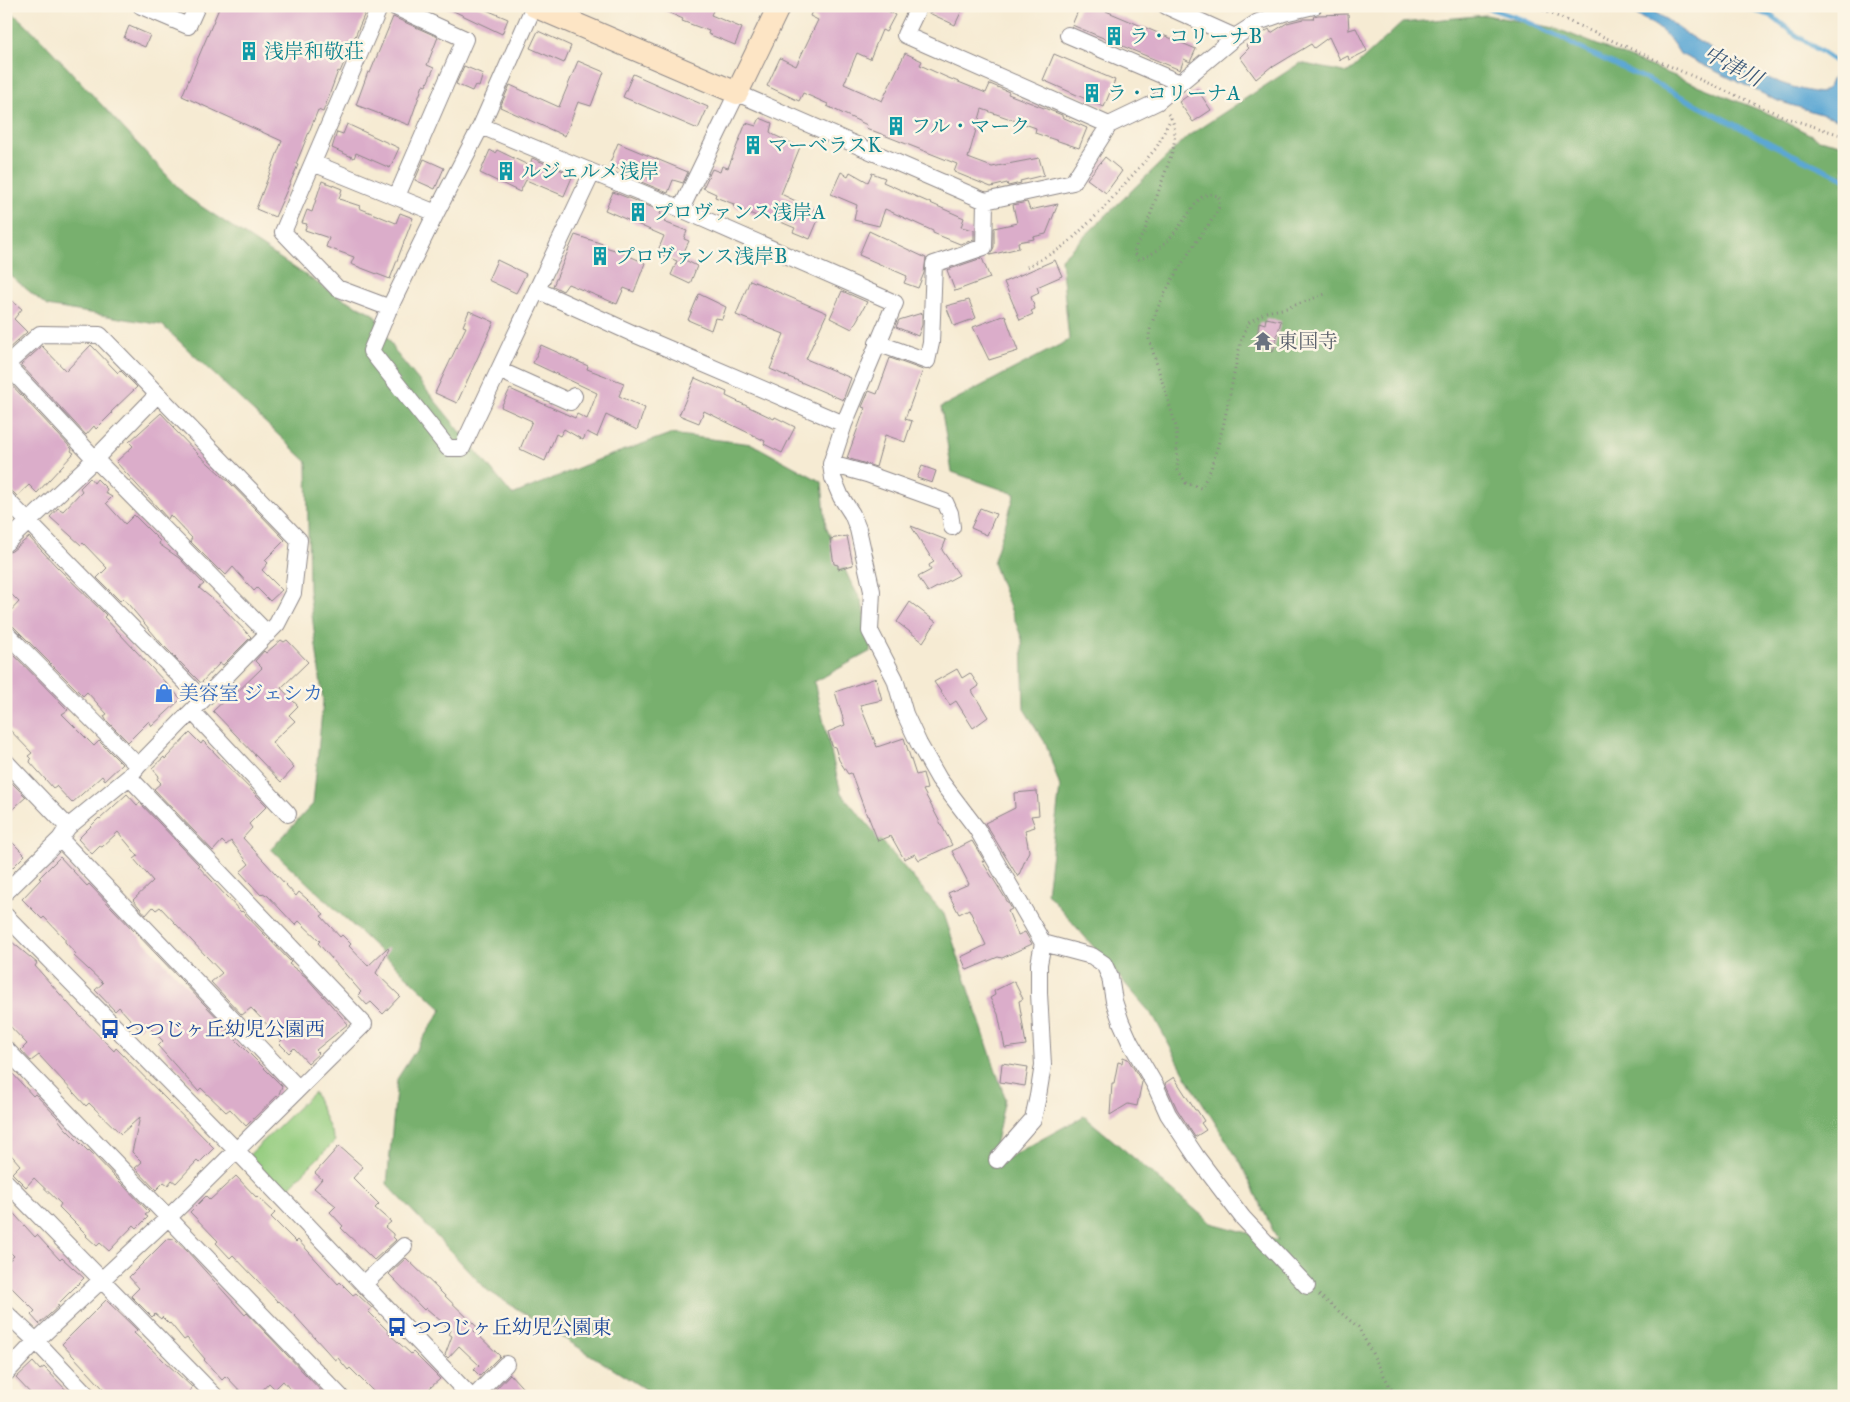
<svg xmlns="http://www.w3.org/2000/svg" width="1850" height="1402" viewBox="0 0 1850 1402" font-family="'IM FELL Great Primer','Noto Serif JP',serif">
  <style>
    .green { fill: #95cd80; stroke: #5c785e }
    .forest { fill: #78b06e; stroke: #4d6954 }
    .water { fill: #5ca7d4; stroke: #3f6488 }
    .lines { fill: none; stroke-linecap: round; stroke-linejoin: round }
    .stream { stroke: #5ca7d4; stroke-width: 5 }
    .building { fill: #dbadca }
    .street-casing { stroke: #8c8687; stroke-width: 18 }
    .secondary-casing { stroke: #8c8687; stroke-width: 24 }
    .path { stroke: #8c8687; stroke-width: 3; stroke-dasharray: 1 4; stroke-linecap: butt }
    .street { stroke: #fff; stroke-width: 16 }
    .secondary { stroke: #fde5c5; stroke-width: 22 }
    .labels { text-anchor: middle; stroke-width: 5; stroke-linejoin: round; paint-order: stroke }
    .culture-label { font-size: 20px; fill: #0d838f; stroke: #fcf5e5; text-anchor: start }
    .worship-label { font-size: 20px; fill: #5b616d; stroke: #fcf5e5; text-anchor: start }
    .shop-label { font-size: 20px; fill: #366cbe; stroke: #fcf5e5; text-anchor: start }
    .transit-label { font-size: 20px; fill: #164399; stroke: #fcf5e5; text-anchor: start }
    .water-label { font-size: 21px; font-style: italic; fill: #395778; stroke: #fcf5e5 }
  </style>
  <rect width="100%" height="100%" fill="#fcf5e5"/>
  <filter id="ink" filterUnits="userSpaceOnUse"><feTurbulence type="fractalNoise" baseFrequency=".02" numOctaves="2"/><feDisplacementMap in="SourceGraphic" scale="10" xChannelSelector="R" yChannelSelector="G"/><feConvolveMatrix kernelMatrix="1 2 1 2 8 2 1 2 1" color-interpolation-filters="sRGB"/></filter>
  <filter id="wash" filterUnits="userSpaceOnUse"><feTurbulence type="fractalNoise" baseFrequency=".0096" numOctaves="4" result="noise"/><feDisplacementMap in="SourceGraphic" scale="20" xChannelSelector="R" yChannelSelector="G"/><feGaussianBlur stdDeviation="1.12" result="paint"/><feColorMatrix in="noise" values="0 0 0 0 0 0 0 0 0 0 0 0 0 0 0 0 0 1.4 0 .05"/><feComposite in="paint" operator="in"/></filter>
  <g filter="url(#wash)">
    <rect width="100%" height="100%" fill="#f6ebd3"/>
    <!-- green -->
    <path class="green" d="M314,1092L335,1141L281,1195L246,1158Z"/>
    <!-- forest -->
    <path class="forest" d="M6,7L36,34L187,197L334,294L374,314L397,354L512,495L600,459L670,434L752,444L822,482L826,527L850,581L862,602L871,651L814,682L841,793L944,914L1005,1098L991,1167L1084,1116L1211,1223L1278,1241L1241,1164L1187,1078L1154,1017L1047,893L1060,787L1046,744L1024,709L1022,639L993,563L1015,494L952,472L941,407L1069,340L1061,259L1188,136L1300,63L1348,73L1402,23L1486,15L1555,28L1772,115L1819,139L1844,145V1396H656L487,1290L387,1184L397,1079L442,1009L271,849L313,804L323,701L309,591L307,462L162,325L47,306L6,272Z"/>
    <!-- water -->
    <path class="water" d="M1617,6C1623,6 1630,6 1636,6C1656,8 1676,28 1693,38C1730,61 1776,87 1820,93L1829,87L1835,73L1844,75V121L1778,101L1680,54C1662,24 1647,21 1617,6Z"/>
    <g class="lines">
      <!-- stream -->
      <path class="stream" d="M1482,6L1521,19L1562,38L1577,47L1657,84L1785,151L1844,178
        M1739,6L1770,15L1793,33L1835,61L1844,63"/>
    </g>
    <g id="blocks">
      <!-- building -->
      <path class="building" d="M220,6H368L340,72L338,71L323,112L318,110L296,164L298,165L275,217L256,209L282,141L182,96Z
        M443,6H477L508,19L502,34Z
        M654,6H715L711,15L742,28L735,45L708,34L709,31L682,21L683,19Z
        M814,6H879L895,15L886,32L882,30L870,59L857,53L844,84L882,101L905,53L922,61L920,65L946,77L986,93L990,84L1009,92L1008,94L1062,115V117L1087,128L1079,148L1035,133L1036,128L982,109L968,158L992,167L1039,158L1044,175L1020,181L1021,183L1008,186L1007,183L991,187L954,172L957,164L866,128L867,125L827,106L828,104L803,93L799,101L767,86L780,58L796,66L818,20L810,16Z
        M929,6H964L955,25L927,12Z
        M1080,6H1094L1196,49L1190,62L1184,59L1180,70L1072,25Z
        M1348,14L1349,30L1356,28L1367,51L1349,60L1348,56L1340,60L1329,37L1314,48L1311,44L1273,67L1272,66L1256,79L1240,57L1249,48L1246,45L1269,29L1271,33L1287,23L1303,19H1313L1314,16L1318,15Z
        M393,17L438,37L427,65L434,68L426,86L423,85L409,125L356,105L368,72L370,73Z
        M129,26L150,35L145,47L124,38Z
        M538,31L571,46L564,63L530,48Z
        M1054,54L1115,80L1104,107L1043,80Z
        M578,61L604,72L591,106L578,102L565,136L500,107L510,85L559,107Z
        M464,66L483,74L479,87L475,85L472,91L456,84Z
        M633,74L708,107L698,129L623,97Z
        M1197,89L1211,110L1193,122L1179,102Z
        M760,118L772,123L770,132L774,135L800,147L781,194L821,213L810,239L793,232L795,228L762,214L761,218L733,206L734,204L715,197L716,194L703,188L712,169L720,172L722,166L728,168L746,123L756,126Z
        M347,124L399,148L390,168L356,153L354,158L332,148L337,132L343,134Z
        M618,143L688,172L683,183L673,180L668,193L622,174L623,171L609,165Z
        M490,150L495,153L497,150L530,166L532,158L573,175L564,196L526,180L520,192L480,173Z
        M1105,157L1122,171L1106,193L1087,179Z
        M424,159L444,168L435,189L415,180Z
        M841,172L848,176L850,172L868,182L872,173L885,178L883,182L964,218L961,227L974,230V240L960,244L933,233V231L885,209L879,226L854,220L857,205L831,194Z
        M322,181L342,189L339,199L360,206L359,208L396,223L400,213L413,218L390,279L351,264L354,257L326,247L329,238L305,230L307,224L302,223L307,210L312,212Z
        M613,192L661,211L660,214L666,217L664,222L687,231L684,239L689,241L681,258L697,266L690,284L671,275L677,261L657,253L664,236L605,210Z
        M1027,202L1030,210L1058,204L1046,234L1033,237L1034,239L1018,242L1019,248L990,255L994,247V228L1017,223L1013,205Z
        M869,231L926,258L924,273L918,288L904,283L907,276L859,255Z
        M575,235L603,244L602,246L618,251L645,263L634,292L624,288L617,304L568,284L563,291L553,286Z
        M982,258L990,278L955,291L947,270Z
        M497,260L526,274L516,293L488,280Z
        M1055,260L1062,276L1037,287L1039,293L1031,297L1035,309L1031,311L1033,314L1020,320L1004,282Z
        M750,280L827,313L806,359L851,378L843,400L770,369L784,334L736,315Z
        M842,291L867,302L852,329L830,318Z
        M699,294L726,307L722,319L715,318L711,330L688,320Z
        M6,296L22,309L14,319L27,332L6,351V346L11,340L6,336Z
        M969,300L976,318L954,326L946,306Z
        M469,311L494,322L457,403L435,393L466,327L463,326Z
        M922,313V325L918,336L896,327L899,320Z
        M1005,315L1018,351L989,360L973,327Z
        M1266,318L1281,321L1273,352L1256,347L1259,322L1265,324Z
        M91,345L118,373L120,370L137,387L111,412L112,413L96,429L94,426L86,435L21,365L42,346L66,371Z
        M541,345L588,366L587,369L624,383L619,396L645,408L637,430L606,415L597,437L587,432L583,440L564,429L560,436L556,434L545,461L520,449L532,421L501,407L510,389L575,418L577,414L587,419L597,393L533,363Z
        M890,358L923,370L905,419L912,421L905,442L885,435L876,467L847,458L865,408L862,407L869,391L877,394Z
        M695,378L727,392L726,396L774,419L775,417L795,427L782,453L764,444L765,441L704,411L699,423L679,415Z
        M6,379L72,449L71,451L74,453L37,493L29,485L17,496L13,492L6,489Z
        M161,413L174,427L173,428L199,455L230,483L285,540L265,560L268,563L262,570L282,590L270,601L257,588L254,591L233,567L226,575L220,569L219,570L190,541L192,538L170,515L168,519L116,462L133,446L129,442Z
        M922,466L936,471L932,483L917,478Z
        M90,478L94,483L97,479L107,489L105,493L112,497L106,503L125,524L134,515L160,541L159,544L179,558L204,584L199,588L220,605L251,637L223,665L220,663L201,683L161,643L123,598L120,601L97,578L107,568L83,543L81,545L50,517L58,508L63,511L82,491L80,488Z
        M980,508L996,514L987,535L971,528Z
        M911,526L946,540L942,550L959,575L928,592L918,577L931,570L929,565L934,562Z
        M847,536L853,565L838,569V565L834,564L830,539Z
        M29,537L57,567L106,615L104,617L181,699L152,726L149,721L128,742L106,720L104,716L107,714L87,692L83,696L13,626L6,623V616L19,602L6,589V553L12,551Z
        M910,602L936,622L923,642L897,622Z
        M281,640L284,642L287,640L308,662L281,688L298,706L289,715L295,721L272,742L294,768L281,782L213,711L228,697L230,699L262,668L255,661L264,651L266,653Z
        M6,647L68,710L62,714L94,746L99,741L122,764L105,780L102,776L72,803L56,786L53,788L30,762L31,759L28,756L32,753L6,726Z
        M957,669L962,678L970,673L979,686L972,691L988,717L973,728L956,701L950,705L934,682Z
        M876,678L882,700L860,705L877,747L904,738L916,775L923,773L927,789L923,790L952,845L919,860L915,854L904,859L891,836L878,841L868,816H867L851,773L848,774L839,760L835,747L832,746L828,732L845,725L835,692Z
        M190,733L201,744L203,741L267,806L249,824L252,828L243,838L296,896L299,892L324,914L321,916L340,937L342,935L351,944L349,946L368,966L387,948L389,949L376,973L400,996L383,1014L371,1002L367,1005L358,995L361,992L318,943L320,941L299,921L295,925L268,896L263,893L261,895L240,872L249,864L231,841L226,845L222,841L213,851L154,789L161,783L157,779L159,776L152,768L164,757L165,759Z
        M6,777L26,797L6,815Z
        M1037,791L1039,815L1031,816L1035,827L1025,830L1029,851L1018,877L985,823L1015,808L1014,793Z
        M127,794L137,805L140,803L199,865L198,866L241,912L242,911L291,962L289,964L306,977L348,1024L316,1050L319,1053L308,1063L294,1048L289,1053L279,1043L282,1040L251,1008L242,1015L211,982L222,973L160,907L156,910L153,907L146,915L133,900L153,881L134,859L138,856L118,832L102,847L100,846L92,854L78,839L99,818L100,819Z
        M6,836L25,855L6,874Z
        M972,841L985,862L982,861L1012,909L1008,911L1018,935L1025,932L1032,944L1002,958L998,957L967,970L961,957L986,945L969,909L959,914L948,893L969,884L952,851Z
        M60,857L87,886L89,884L228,1029L226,1030L282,1086L279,1094L246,1126L230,1109L226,1112L201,1088L198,1091L158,1046L163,1041L145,1023L139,1029L119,1007L115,1011L95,990L103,983L74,956L76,954L65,942V939L44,917L42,919L22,899L41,879L39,878Z
        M6,937L37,963L35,966L75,1011L114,1051L116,1048L214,1148L199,1163L197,1161L176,1183L172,1180L168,1185L164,1182L156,1190L135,1168L142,1162L132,1152L140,1117L121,1134L89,1103L86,1106L39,1055L31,1061L21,1050L27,1044L6,1022Z
        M1014,981L1023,999L1019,1001L1026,1045L1005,1048L998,1014L990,998L995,995L994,991Z
        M1123,1057L1128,1059L1142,1082L1137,1106L1128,1104L1110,1115L1112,1083H1114L1118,1062L1122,1063Z
        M1002,1063L1028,1067L1025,1086L1000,1082Z
        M6,1064L14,1072L12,1073L33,1096L35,1094L58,1118V1119L65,1128L88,1151L89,1150L149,1212L145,1215L148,1217L137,1228L134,1225L109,1251L100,1243L97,1246L86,1236L87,1235L59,1207L61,1204L34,1178L26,1187L12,1173L20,1165L6,1149Z
        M1174,1077L1195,1110H1197L1204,1121L1201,1123L1206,1130L1195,1137L1177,1109L1165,1083Z
        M339,1146L363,1167L353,1178L379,1204L375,1208L391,1222L385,1227L393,1234V1237L396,1240L374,1260L341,1228L343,1226L330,1212L336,1206L314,1188L322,1179L315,1173Z
        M236,1176L257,1198L258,1197L275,1213L271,1217L296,1242L298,1240L338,1284L340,1282L353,1295L356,1293L372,1308L368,1311L389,1332L388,1333L411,1354L413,1352L440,1379L421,1396H378L350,1368L348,1370L338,1358L335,1360L295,1316L279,1301L278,1302L233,1255L230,1258L216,1243L218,1241L190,1212L206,1196L210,1200Z
        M6,1205L35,1237L37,1235L60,1260L62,1258L84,1278L57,1305L59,1306L39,1324L31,1315L35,1311L6,1282V1263L14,1256L6,1248Z
        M168,1238L174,1239L187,1251L245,1315L247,1313L326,1396H296L283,1381L275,1389L269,1383L257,1396H245L226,1376L222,1380L204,1360L205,1359L187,1338L184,1340L170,1323L169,1324L162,1317L161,1319L155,1314L152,1317L131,1296L139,1288L129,1277Z
        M406,1258L477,1327L474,1331L500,1356L480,1376L474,1370L479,1365L459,1346L448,1358L445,1355L452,1336L449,1334L451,1330L426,1308L424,1310L389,1274Z
        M106,1300L137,1330L134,1333L192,1387L188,1396H110L62,1344Z
        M33,1362L40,1370L44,1367L72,1396H33L16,1378Z
        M510,1374L530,1396H498L494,1391Z"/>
    </g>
  </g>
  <g filter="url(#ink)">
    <use href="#blocks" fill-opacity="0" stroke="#8c8687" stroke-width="1"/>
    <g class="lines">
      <!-- street casing -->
      <g class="street-casing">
        <path id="street" d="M141,6L188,26L197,6
          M380,6L283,232L337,288L390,308
          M393,6L465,39L397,196
          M534,6L481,126L436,213L388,311L371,351L448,448H462L592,173
          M919,6L905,35L1109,125
          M1166,6L1235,37
          M1068,35L1180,83
          M481,126L681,209L895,303L844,424L831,464L833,478L841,497L852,514L858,529L872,591L870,631L895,679L905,714L919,744L939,779L977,829L1043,943L1092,956L1104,964L1110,977L1114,1001L1121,1022L1130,1042L1155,1085L1168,1114L1196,1156L1243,1218L1307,1286
          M313,163L436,213
          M681,209L737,93L985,201L1073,182L1109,125L1157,102L1235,37L1258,22L1284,13L1314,6
          M537,290L634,334L844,424
          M877,343L927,361L931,343L934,264L984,247L985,201
          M6,364L95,459L268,634
          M499,370L570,402L574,396
          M831,464L867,474L945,502L950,513L952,527
          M6,499L202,699
          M6,543L95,459L157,395
          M6,633L138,766
          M192,711L288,814
          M6,762L68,827
          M60,839L298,1088
          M6,892L60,839L68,827L129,777L138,766L277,624L293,593L299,540L100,335L40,334L7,364
          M6,916L236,1150L470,1396
          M6,1049L340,1396
          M997,1160L1033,1119L1038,1096L1043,1065L1039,993V964L1043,943
          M6,1182L215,1396
          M364,1284L404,1246
          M6,1313L36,1341L88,1396
          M6,1373L36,1341L169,1217L364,1024L129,777
          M475,1396L506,1364"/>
      </g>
      <!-- secondary casing -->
      <g class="secondary-casing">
        <path id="secondary" d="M534,6L737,93L779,6"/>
      </g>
      <!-- path -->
      <path class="path" d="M1534,6L1787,118L1844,136
        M1168,114C1177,124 1175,138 1173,150L1144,233L1137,243L1134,252L1139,259C1163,253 1177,229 1191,210C1195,205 1199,198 1204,196C1209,193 1213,195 1219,196V207L1216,214C1194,245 1172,275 1157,310C1153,320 1149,329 1149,339L1176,426L1178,470L1186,483L1201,488L1211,469L1223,427L1240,345L1248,323L1266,312L1287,308L1328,293
        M1027,267L1061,248L1072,239L1102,210L1157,147L1171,118
        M1319,1295L1358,1327L1395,1396"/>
      <!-- street -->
      <use href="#street" class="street"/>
      <!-- secondary -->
      <use href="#secondary" class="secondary"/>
    </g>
  </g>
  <!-- icons -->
  <defs>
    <g id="building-bare" transform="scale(1.5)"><path d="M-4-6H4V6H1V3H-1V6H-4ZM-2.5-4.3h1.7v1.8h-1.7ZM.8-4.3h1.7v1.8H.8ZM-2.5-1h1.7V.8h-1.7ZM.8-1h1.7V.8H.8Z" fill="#0f9aa8" stroke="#fcf5e5" stroke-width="2.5" paint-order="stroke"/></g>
    <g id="temple-bare" transform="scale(1.5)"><path d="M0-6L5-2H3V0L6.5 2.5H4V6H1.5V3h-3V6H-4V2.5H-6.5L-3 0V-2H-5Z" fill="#6b7280" stroke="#fcf5e5" stroke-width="2.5" paint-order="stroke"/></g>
    <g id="shop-bare" transform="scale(1.5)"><path d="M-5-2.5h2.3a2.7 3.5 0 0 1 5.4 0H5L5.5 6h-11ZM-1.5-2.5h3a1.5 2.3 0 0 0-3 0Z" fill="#3f7fe0" stroke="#fcf5e5" stroke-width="2.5" paint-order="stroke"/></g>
    <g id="bus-bare" transform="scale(1.5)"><path d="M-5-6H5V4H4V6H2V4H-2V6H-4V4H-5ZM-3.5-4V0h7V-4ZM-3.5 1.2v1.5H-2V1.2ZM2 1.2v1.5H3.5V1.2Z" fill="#1a4fb4" stroke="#fcf5e5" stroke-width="2.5" paint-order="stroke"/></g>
  </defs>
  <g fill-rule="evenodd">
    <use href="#building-bare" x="1114" y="36"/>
    <use href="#building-bare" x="249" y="51"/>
    <use href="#building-bare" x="1092" y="93"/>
    <use href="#building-bare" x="896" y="126"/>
    <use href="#building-bare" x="753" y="145"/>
    <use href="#building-bare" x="506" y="171"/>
    <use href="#building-bare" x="638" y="212"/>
    <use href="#building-bare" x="600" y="256"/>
    <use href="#temple-bare" x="1263" y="341"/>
    <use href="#shop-bare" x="164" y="693"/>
    <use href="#bus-bare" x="110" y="1029"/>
    <use href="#bus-bare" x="397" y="1327"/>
  </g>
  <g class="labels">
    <!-- culture labels -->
    <g class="culture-label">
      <text x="1129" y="43">ラ・コリーナB</text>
      <text x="264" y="58">浅岸和敬荘</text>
      <text x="1107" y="100">ラ・コリーナA</text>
      <text x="911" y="133">フル・マーク</text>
      <text x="768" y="152">マーベラスK</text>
      <text x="521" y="178">ルジェルメ浅岸</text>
      <text x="653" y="219">プロヴァンス浅岸A</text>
      <text x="615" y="263">プロヴァンス浅岸B</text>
    </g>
    <!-- worship labels -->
    <g class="worship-label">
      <text x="1278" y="348">東国寺</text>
    </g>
    <!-- shop labels -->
    <g class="shop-label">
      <text x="179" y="700">美容室 ジェシカ</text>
    </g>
    <!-- transit labels -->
    <g class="transit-label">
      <text x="125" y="1036">つつじヶ丘幼児公園西</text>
      <text x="412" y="1334">つつじヶ丘幼児公園東</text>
    </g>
    <!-- water labels -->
    <g class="water-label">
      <text transform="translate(1733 66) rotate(28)" y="7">中津川</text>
    </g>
  </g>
  <!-- margin -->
  <rect width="1850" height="1402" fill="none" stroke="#fcf5e5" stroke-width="25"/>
</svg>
